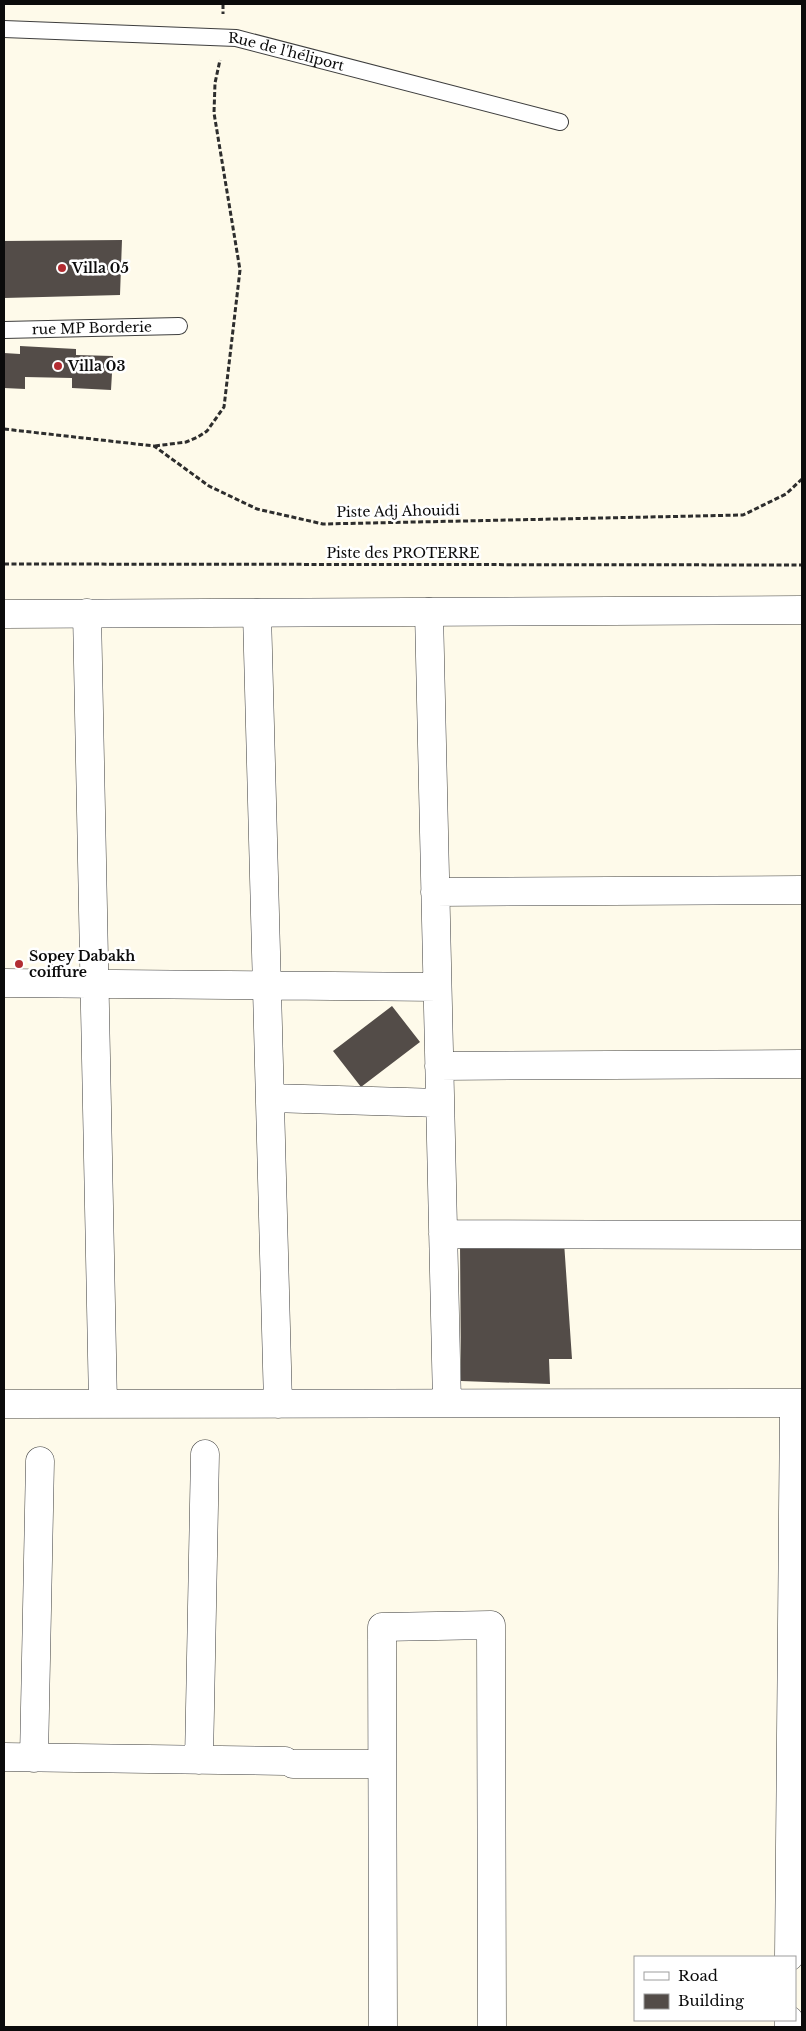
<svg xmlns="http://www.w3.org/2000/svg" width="806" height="2031" viewBox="0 0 806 2031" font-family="'Libre Baskerville',serif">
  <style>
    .building { fill: #534c48 }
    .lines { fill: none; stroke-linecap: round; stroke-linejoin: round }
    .service-casing { stroke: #3e3e3e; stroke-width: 18 }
    .minor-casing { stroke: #3e3e3e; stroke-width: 29 }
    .tertiary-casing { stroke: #3e3e3e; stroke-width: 29 }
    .path { stroke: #2d2d2d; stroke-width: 3; stroke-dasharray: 5 2.5; stroke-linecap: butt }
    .service { stroke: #fff; stroke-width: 16 }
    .minor { stroke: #fff; stroke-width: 28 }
    .tertiary { stroke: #fff; stroke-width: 28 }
    .poi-dot { fill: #b22c31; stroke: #fff; stroke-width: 2 }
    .labels { text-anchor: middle; stroke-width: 5; stroke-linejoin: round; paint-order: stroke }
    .street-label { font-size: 14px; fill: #0b0b0b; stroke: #fff }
    .poi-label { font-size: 14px; font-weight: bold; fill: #0b0b0b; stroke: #fff; text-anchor: start }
  </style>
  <rect width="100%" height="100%" fill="#fefaea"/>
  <!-- building -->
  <path class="building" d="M122,240L120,295L4,298V241Z
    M20,346L76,349V355L113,356L111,390L72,388V378L25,377V389L4,388V353L20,354Z
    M392,1006L420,1042L361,1087L333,1051Z
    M564,1242L572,1359H549L550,1384L461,1381L460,1243Z"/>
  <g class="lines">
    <!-- service casing -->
    <g class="service-casing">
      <g id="service">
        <path id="s1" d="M4,29L236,38L560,122"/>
        <path id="s2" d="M4,330L179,326"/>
      </g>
    </g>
    <!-- minor casing -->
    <g class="minor-casing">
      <path id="minor" d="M429,612L447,1403
        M87,613L103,1404
        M257,613L278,1404
        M435,892L802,890
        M4,983L437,987
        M439,1066L802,1064
        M270,1098L440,1103
        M443,1234L802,1235
        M4,1404L802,1403
        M4,1757L285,1761
        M34,1758L40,1461
        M199,1760L205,1454
        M293,1764H382
        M789,1957L794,1403
        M789,2020V2027
        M383,2027L382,1627L491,1625L492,2027"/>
    </g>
    <!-- tertiary casing -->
    <g class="tertiary-casing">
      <path id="tertiary" d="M4,614L802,610"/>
    </g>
    <!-- path -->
    <path class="path" d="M223,4V14
      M4,429L154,446L209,486L257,509L323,524L743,515L786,494L802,479
      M155,446L186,442L198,437L207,431L224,407L240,270L214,113L215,83L220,60
      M4,564L802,565"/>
    <!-- service -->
    <use href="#service" class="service"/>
    <!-- minor -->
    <use href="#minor" class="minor"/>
    <!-- tertiary -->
    <use href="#tertiary" class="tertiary"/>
  </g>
  <!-- markers -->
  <g class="poi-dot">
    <circle cx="62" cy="268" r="5"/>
    <circle cx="58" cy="366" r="5"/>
    <circle cx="19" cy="964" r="5"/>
  </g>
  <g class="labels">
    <!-- street labels -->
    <g class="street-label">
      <text dy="5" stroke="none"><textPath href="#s1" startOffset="284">Rue de l'héliport</textPath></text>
      <text dy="5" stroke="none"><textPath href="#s2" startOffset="88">rue MP Borderie</textPath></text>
      <text transform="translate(398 511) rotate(-1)" y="5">Piste Adj Ahouidi</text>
      <text x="403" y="558">Piste des PROTERRE</text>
    </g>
    <!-- poi labels -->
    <g class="poi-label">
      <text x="72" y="273">Villa 05</text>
      <text x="68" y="371">Villa 03</text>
      <text x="29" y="961">Sopey Dabakh<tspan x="29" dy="16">coiffure</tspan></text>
    </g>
  </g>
  <!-- border -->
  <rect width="806" height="2031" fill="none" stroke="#0b0b0b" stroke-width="10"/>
  <!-- legend -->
  <rect x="634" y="1956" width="162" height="65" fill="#ffffff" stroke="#9d9d9d"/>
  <rect x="644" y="1972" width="25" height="8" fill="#ffffff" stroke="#9d9d9d"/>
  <text x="678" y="1981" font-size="15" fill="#0b0b0b">Road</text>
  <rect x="644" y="1994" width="25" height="15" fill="#534c48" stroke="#9d9d9d"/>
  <text x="678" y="2006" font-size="15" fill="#0b0b0b">Building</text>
</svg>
